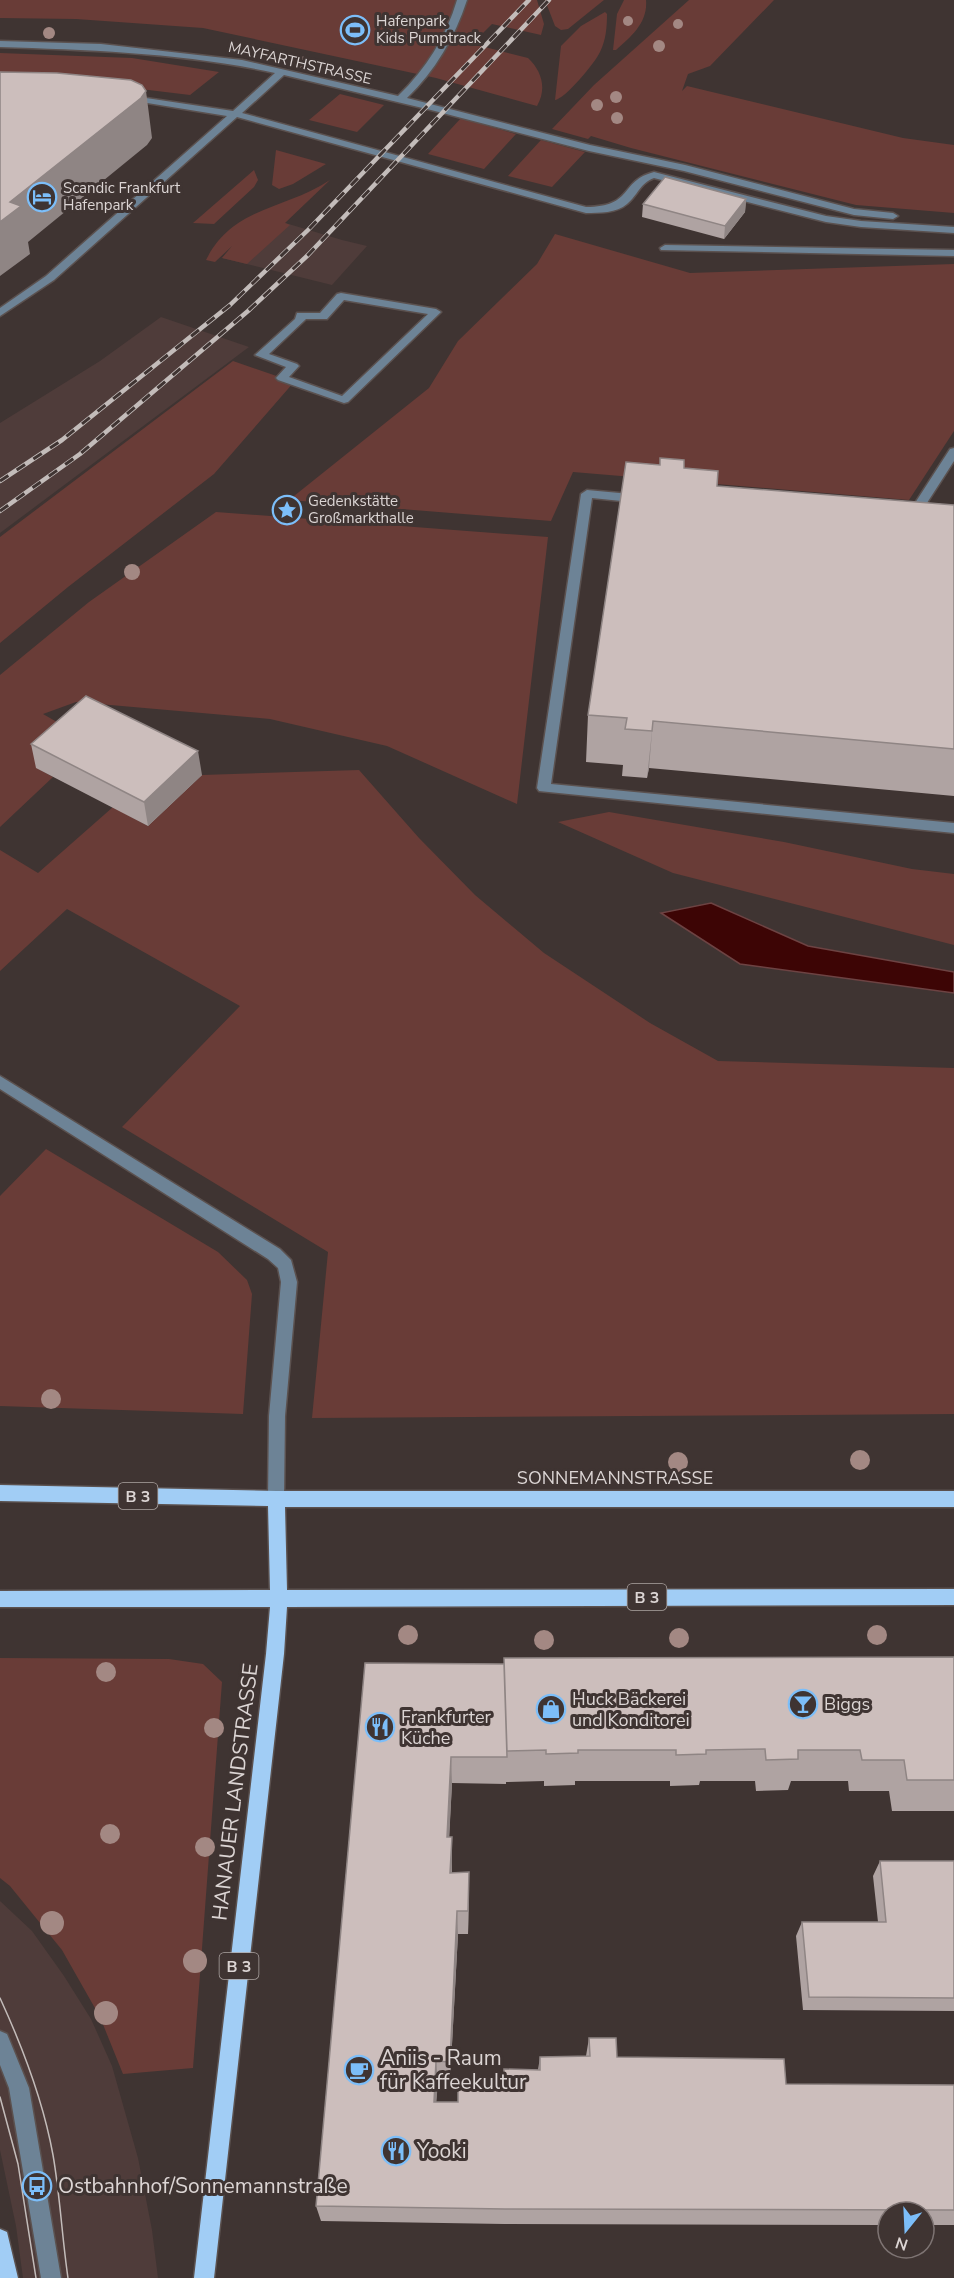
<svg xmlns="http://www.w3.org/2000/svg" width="954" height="2278" viewBox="0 0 954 2278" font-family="'Nunito Sans',sans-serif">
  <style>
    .built { fill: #4f3c3a }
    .green { fill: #693c37 }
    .water { fill: #3d0505; stroke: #6d4343; stroke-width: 1.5 }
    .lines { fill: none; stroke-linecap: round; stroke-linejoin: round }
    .minor-casing { stroke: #5b514f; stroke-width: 3 }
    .major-casing { stroke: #5b514f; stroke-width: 3 }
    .minor { fill: #6d8396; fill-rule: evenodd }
    .major { fill: #a1cdf5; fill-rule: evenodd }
    .tram { stroke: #c3bcba; stroke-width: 1.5 }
    .rail-casing { stroke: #c3bcba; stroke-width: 4.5 }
    .rail { stroke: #3f3432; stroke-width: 3; stroke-dasharray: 10; stroke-linecap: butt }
    .tree { fill: #a38883 }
    .wall { fill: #afa3a2 }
    .shaded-wall { fill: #8f8584 }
    .building { fill: #ccbebc; stroke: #8f8584; stroke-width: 1.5 }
    .labels { text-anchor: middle; stroke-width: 6; stroke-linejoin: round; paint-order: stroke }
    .far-poi-label { font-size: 15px; fill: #dcd5d4; stroke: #3f3432; text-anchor: start }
    .far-street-label { font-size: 15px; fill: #dcd5d4; stroke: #3f3432 }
    .shield { fill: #3f3432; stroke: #ada5a3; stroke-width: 1.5 }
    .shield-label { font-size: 16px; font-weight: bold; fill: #dcd5d4 }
    .street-label { font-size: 18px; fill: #dcd5d4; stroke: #3f3432 }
    .poi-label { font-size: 18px; fill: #dcd5d4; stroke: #3f3432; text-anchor: start }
    .near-street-label { font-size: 21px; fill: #dcd5d4; stroke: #3f3432 }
    .near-poi-label { font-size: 21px; fill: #dcd5d4; stroke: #3f3432; text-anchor: start }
  </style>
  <rect width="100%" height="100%" fill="#3f3432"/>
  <!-- built -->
  <path class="built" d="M262,216L342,240L367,246L332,285L222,258Z
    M161,317L249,347L0,533V423L100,361Z
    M0,1901L32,1931L64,1976L91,2019L112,2066L138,2158L152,2230L158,2278H23L16,2226L0,2150Z"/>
  <!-- green -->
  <path class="green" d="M0,0H537L544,24L541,35L492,24L470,46H481L528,58C542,71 547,89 537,106L436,78L203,28L76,19L0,18Z
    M545,0H604L568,29L561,30L555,26Z
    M624,0H646C648,22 632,36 616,50H613L617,14Z
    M689,0H774L710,66L688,74L682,91L687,86L903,138L954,145V213L856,205L631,148L591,136L588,139L552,129L594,85Z
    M605,12L607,14C607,27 606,40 600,52C595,63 565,99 555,100L561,46L581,26Z
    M0,53L132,58L219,72L190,95L82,82L0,79Z
    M340,94L384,105L357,132L309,120Z
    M461,118L516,134L484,169L428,154Z
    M541,140L585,152L552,187L508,176Z
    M276,150L326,164L293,184L279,189L272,185Z
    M254,170L258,180L254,187L214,224L193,223Z
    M330,180L285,223L290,225L247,264L222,258L232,246L215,262L206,260C233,206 285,210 330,180Z
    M555,234L690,273L954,264V431L909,500L573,472L551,521L289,500L429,388L458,341L537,264Z
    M233,361L294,382L214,474L68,587L0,643V537Z
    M216,512L548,537L517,804L387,746L270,719L76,702L43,714L76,733L37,768L53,777L0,827V675L89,602Z
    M359,770L419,838L475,895L544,953L650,1023L718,1061L954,1068V1414L312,1418L328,1252L122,1127L240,1006L67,909L0,971V850L38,873L113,807L148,826L202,775Z
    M609,812L784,842L912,869L954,874V945L673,873L558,822Z
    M46,1149L218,1252L247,1280L252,1294L243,1414L0,1406V1196Z
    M0,1658L169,1659L203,1664L222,1682L193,2068L123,2074L100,2017L62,1950L10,1886L0,1878Z"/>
  <!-- water -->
  <path class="water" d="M711,903L808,946L954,972V993L740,964L661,913Z"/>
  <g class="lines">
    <!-- minor casing -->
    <g class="minor-casing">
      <path id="minor" d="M457,0H467C455,37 435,71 407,98L590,145L685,165L854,209L893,213L898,216L893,219L854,215L684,171L589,151L431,110L284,75L242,113L586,207C634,207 619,181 654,172L826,216L861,221L954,227V233L861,227L826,222L654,178C640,183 638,195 627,204C617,213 599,213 586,213L237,117L54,280L0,316V308L46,276L227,116L129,100L126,99V95L233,111L275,73C185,53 92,50 0,47V41L101,44L242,60L398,96C426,69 446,37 457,0Z
        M665,245L954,250V256L661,250L660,248Z
        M341,293L436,309L441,312L348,402L344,403L278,380L276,378L286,367L255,355L295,319L297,313H320L337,294ZM344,300L428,314L342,396L289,377L299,366L297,364L269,354L306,319H327Z
        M954,448V461L914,523H906V517L950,449Z
        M587,490L641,495L647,499L641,503L592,498L551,784L954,823V833L539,791L537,788L581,494Z
        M0,1076L280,1249L291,1260L297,1282L285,1416L284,1499L282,1504L276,1507L270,1504L268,1499L269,1416L281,1282L278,1268L268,1259L0,1089Z
        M0,2031L7,2034L29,2088L61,2278H41L9,2088L0,2065Z"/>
    </g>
    <!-- major casing -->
    <g class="major-casing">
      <path id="major" d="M0,1485L276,1491H954V1507H285L287,1590L954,1589V1605L287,1607L284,1654L214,2278H194L266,1654L270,1607H0V1591L270,1590L268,1506L0,1501Z
        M0,2229L7,2232L18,2278H0Z"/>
    </g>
    <!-- minor -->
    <use href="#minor" class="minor"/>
    <!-- major -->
    <use href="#major" class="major"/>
    <!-- tram -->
    <path class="tram" d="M0,1998C23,2048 43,2100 53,2155C60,2195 62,2237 68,2278
      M0,2097L18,2164L36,2278"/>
    <!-- rail casing -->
    <g class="rail-casing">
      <path id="rail" d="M0,481L62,440L230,305L308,230L529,0
        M0,511L80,454L248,311L308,255L549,0"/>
    </g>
    <!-- rail -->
    <use href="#rail" class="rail"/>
  </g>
  <!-- trees -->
  <g class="tree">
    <circle cx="628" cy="21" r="5"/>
    <circle cx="678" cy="24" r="5"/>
    <circle cx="49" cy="33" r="6"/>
    <circle cx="659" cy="46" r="6"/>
    <circle cx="301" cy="62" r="6"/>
    <circle cx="616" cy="97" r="6"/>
    <circle cx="597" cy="105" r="6"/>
    <circle cx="617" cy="118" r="6"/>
    <circle cx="132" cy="572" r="8"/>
    <circle cx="51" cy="1399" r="10"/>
    <circle cx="860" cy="1460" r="10"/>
    <circle cx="678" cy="1462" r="10"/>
    <circle cx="408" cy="1635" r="10"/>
    <circle cx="877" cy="1635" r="10"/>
    <circle cx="679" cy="1638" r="10"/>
    <circle cx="544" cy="1640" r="10"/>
    <circle cx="106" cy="1672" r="10"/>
    <circle cx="214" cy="1728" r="10"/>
    <circle cx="110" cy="1834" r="10"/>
    <circle cx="205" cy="1847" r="10"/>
    <circle cx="52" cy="1923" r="12"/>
    <circle cx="195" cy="1961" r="12"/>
    <circle cx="106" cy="2013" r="12"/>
  </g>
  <!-- wall -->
  <path class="wall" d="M746,199L745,212L724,239L642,217L643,204Z
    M684,468L717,486L954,505V796L649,768L647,778L622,776L623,765L586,762L588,715Z
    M31,744L202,775L148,826L36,768Z
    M954,1657V1811H892L889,1791H849L848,1781H791L788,1790L756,1791L755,1781H700L699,1785L670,1786V1781H575V1785L544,1786V1781L506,1782V1784L452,1783L449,1837L452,1862V1873L469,1896L468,1934H458L450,2081H438L436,2102H458L503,2089L504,2069L538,2070L540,2057L586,2056L589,2038L617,2057L786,2084L954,2085V2225H924V2212H888V2225L504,2224L321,2221L316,2206L365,1663L504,1664Z
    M880,1861H954V2011L803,2010L796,1936L802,1922H878L873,1876Z"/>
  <!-- shaded-wall -->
  <path class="shaded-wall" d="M146,91L152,138L147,145L28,242L30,254L0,276V222L10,202Z
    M746,199L745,212L724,239L725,226Z
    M653,721L649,768L647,778L652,731Z
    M198,751L202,775L148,826L144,802Z
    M451,1757L452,1783L448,1862L447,1837Z
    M452,1837V1862L451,1897L450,1873Z
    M469,1872V1896L468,1934V1911Z
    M457,1911L458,1934L450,2081V2062Z
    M436,2061L438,2081L435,2120L434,2102Z"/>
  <!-- building -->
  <path class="building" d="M0,72L57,73L131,80L142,85L146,91L141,98L10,202L21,206L0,222Z
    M665,177L746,199L725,226L643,204Z
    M660,458L684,460V468L718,471L717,486L954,505V749L653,721L652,731L625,729L627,718L588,715L626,462L660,465Z
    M86,696L198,751L144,802L31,744Z
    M954,1657V1780H907L904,1760H862L860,1750H798V1759L766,1760L765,1749L706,1750V1754L676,1755V1750H578V1753L546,1754V1750L507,1751L504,1658Z
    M365,1663L504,1664L507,1757H451L447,1837H452L450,1873L469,1872L468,1911H457L450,2062L436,2061L434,2102H458V2090L504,2089V2069L540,2070V2057L590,2056L589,2038H616L617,2057L784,2059L786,2084L954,2085V2210L505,2209L316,2206Z
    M880,1861H954V1998L809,1997L802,1922H886Z"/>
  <!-- icons -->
  <defs>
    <g id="stadium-ring" transform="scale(1.5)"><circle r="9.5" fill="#3f3432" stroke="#7cbef9" stroke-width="1.5"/><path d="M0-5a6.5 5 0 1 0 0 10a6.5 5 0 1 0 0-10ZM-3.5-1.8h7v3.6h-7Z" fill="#7cbef9"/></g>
    <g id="hotel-ring" transform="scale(1.5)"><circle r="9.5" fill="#3f3432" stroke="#7cbef9" stroke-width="1.5"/><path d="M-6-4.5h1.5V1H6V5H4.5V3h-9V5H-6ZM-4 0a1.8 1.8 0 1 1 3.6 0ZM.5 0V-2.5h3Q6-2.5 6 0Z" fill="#7cbef9"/></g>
    <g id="sight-ring" transform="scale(1.5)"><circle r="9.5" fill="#3f3432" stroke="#7cbef9" stroke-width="1.5"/><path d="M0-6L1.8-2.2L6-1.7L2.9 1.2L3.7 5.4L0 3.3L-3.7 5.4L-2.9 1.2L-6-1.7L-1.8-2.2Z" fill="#7cbef9"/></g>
    <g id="bar-ring" transform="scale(1.5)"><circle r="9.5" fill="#3f3432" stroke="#7cbef9" stroke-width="1.5"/><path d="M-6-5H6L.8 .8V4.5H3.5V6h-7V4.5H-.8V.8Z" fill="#7cbef9"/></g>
    <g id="shop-ring" transform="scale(1.5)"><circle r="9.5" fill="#3f3432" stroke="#7cbef9" stroke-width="1.5"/><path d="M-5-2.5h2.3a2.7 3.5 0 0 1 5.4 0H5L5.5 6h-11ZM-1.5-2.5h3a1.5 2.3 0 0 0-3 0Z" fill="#7cbef9"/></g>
    <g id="restaurant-ring" transform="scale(1.5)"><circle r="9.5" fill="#3f3432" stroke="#7cbef9" stroke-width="1.5"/><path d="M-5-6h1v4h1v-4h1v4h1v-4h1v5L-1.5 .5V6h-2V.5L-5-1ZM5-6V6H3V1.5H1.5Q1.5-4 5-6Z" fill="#7cbef9"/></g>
    <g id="cafe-ring" transform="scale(1.5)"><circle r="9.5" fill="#3f3432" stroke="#7cbef9" stroke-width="1.5"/><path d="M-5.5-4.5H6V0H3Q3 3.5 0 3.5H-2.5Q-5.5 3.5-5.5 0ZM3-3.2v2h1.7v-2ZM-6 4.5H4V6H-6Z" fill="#7cbef9"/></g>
    <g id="bus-ring" transform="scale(1.5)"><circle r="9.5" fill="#3f3432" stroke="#7cbef9" stroke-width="1.5"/><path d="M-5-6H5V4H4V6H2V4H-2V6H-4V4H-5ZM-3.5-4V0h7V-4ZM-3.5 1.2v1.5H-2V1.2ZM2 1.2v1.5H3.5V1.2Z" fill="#7cbef9"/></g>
  </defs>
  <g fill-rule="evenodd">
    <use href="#stadium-ring" x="355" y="30"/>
    <use href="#hotel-ring" x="42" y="197"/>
    <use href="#sight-ring" x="287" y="510"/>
    <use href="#bar-ring" x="803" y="1704"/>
    <use href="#shop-ring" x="551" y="1709"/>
    <use href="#restaurant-ring" x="380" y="1727"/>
    <use href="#cafe-ring" x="359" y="2070"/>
    <use href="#restaurant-ring" x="396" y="2151"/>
    <use href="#bus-ring" x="37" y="2186"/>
  </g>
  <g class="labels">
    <!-- far-poi labels -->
    <g class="far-poi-label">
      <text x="376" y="26">Hafenpark<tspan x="376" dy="17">Kids Pumptrack</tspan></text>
      <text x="63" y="193">Scandic Frankfurt<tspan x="63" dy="17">Hafenpark</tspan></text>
      <text x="308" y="506">Gedenkstätte<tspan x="308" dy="17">Großmarkthalle</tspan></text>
    </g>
    <!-- far-street labels -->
    <g class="far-street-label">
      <text transform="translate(300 63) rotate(13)" y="5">MAYFARTHSTRASSE</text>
    </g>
    <!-- shield labels -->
    <g class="shield">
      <rect x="118.5" y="1483" width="39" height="26" rx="4.5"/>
      <rect x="627.5" y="1584" width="39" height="26" rx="4.5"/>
      <rect x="219.5" y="1953" width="39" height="26" rx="4.5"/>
    </g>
    <g class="shield-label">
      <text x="138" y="1502">B 3</text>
      <text x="647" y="1603">B 3</text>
      <text x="239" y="1972">B 3</text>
    </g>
    <!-- street labels -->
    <g class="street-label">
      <text x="615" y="1484">SONNEMANNSTRASSE</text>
    </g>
    <!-- poi labels -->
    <g class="poi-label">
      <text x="572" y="1705">Huck Bäckerei<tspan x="572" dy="21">und Konditorei</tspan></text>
      <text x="824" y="1710">Biggs</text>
      <text x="401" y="1723">Frankfurter<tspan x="401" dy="21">Küche</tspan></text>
    </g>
    <!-- near-street labels -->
    <g class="near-street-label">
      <text transform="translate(235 1792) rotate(-83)" y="7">HANAUER LANDSTRASSE</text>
    </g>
    <!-- near-poi labels -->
    <g class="near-poi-label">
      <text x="380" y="2065">Aniis - Raum<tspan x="380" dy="24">für Kaffeekultur</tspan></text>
      <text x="417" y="2158">Yooki</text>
      <text x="58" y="2193">Ostbahnhof/Sonnemannstraße</text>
    </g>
  </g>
  <!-- north arrow -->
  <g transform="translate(906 2230) rotate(198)"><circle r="28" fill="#3f3432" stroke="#7e7473" stroke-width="1.5"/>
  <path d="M0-4.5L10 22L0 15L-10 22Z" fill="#7cbef9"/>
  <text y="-9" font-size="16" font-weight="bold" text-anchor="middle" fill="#dcd5d4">N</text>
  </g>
</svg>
